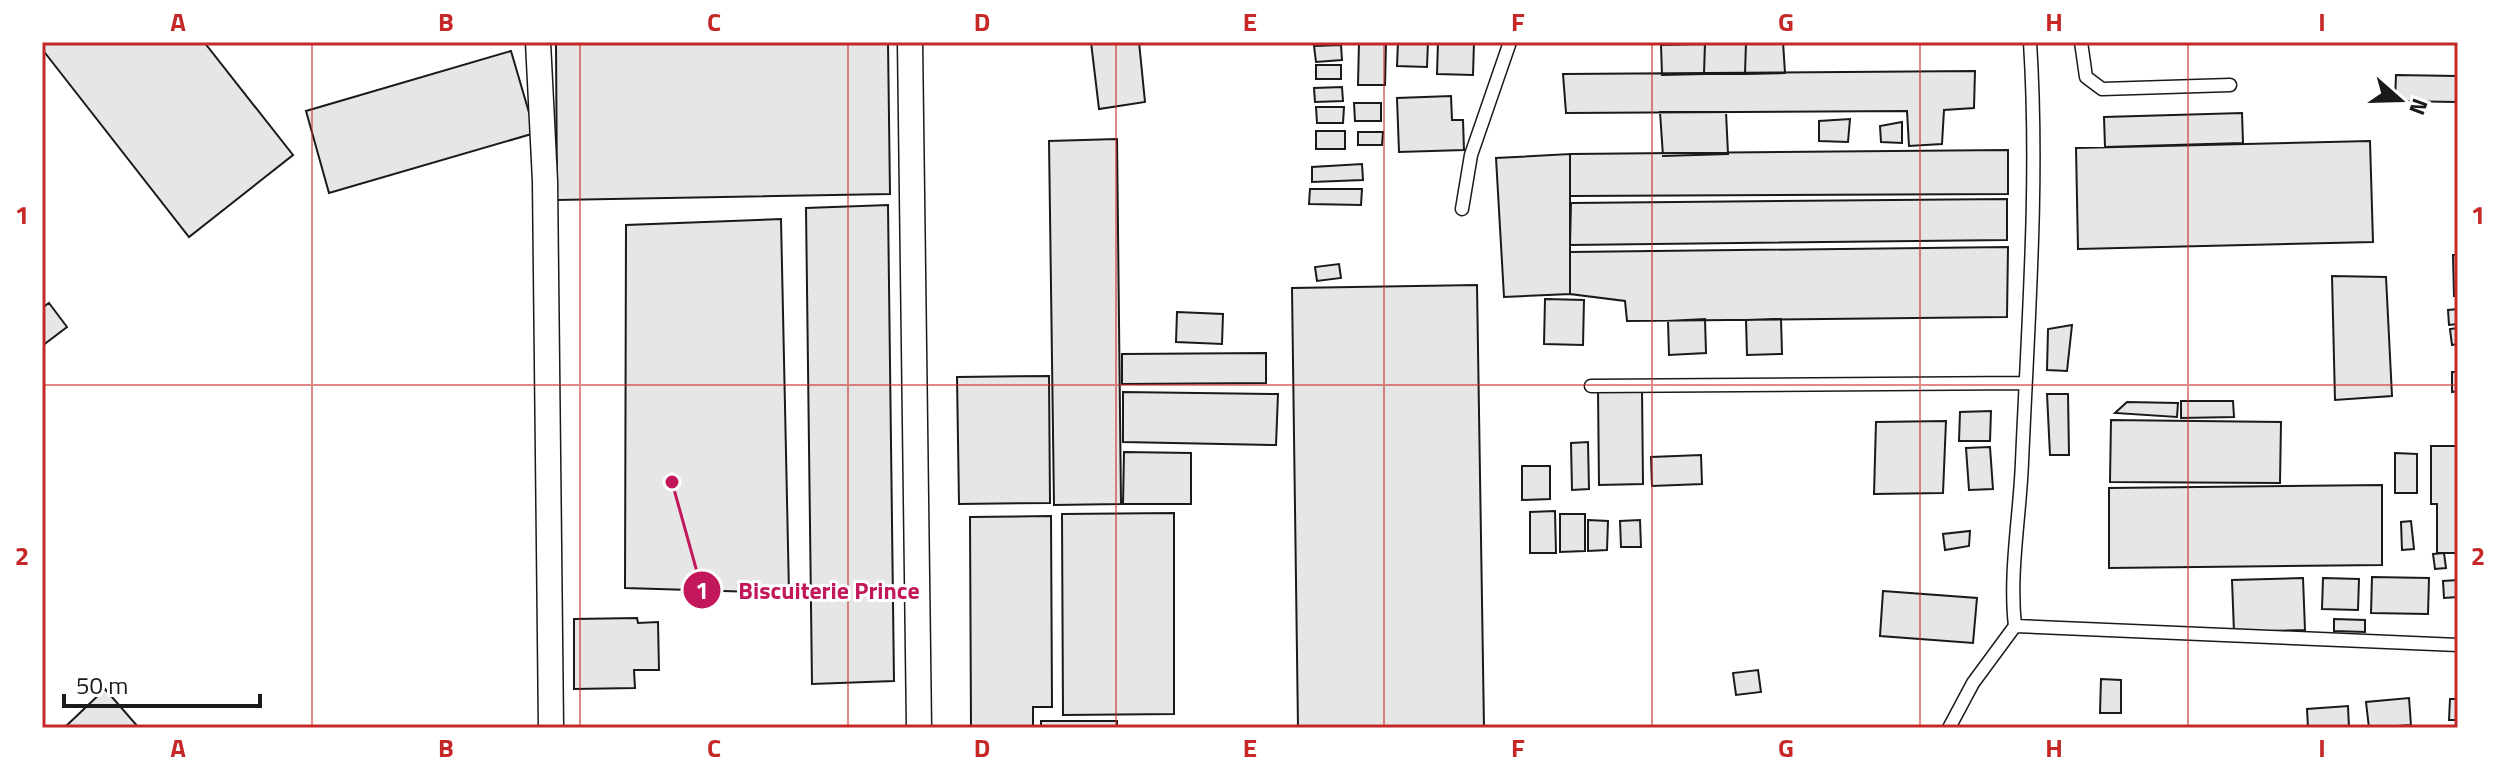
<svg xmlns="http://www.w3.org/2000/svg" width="2500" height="770" viewBox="0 0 2500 770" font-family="'Titillium Web',sans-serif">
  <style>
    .building { fill: #e6e6e6; stroke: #1a1a1a; stroke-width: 2 }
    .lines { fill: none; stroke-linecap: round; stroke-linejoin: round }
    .lane-casing { stroke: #1a1a1a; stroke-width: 15 }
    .street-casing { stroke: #1a1a1a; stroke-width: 27 }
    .lane { stroke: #fff; stroke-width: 12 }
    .street { stroke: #fff; stroke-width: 24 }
    .grid { fill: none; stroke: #c62828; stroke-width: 2; stroke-opacity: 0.55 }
    .leader { fill: none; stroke: #c2185b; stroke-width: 3 }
    .callout-dot { fill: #c2185b; stroke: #fff; stroke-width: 3 }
    .mark-label { font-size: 24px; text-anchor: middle; font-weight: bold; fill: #fff }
    .callout-label { font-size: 24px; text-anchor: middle; font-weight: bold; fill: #c2185b; stroke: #fff; stroke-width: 6; stroke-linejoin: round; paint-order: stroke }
    .neatline { fill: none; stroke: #c62828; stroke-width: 3 }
    .grid-label { font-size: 26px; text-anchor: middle; font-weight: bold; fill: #c62828 }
  </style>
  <rect width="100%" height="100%" fill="#fff"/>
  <!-- building -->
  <path class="building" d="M42,42H204L293,155L189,237L42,49Z
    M556,42H888L890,194L557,200Z
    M1091,42H1139L1145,102L1099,109Z
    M1359,42H1386L1385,85H1358Z
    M1398,42H1428L1427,67L1397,66Z
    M1438,42H1474L1473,75L1437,74Z
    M1705,42H1746L1745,74H1704Z
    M1746,42H1783L1785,73L1745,74Z
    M1705,44L1704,74L1662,75L1661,45Z
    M1341,45L1342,60L1316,62L1314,46Z
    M511,51L535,133L329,193L306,111Z
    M1316,65H1341V79H1316Z
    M1975,71L1974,108L1944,110L1942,144L1909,146L1907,111L1566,113L1563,74Z
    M2396,75L2457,76V102L2395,101Z
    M1342,87L1343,101L1315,102L1314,88Z
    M1451,96L1452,120H1463L1464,150L1399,152L1397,98Z
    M1354,103H1381V121H1355Z
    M1316,107H1344L1343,123H1317Z
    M1660,112H1726L1728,154L1663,156Z
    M2242,113L2243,143L2105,147L2104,117Z
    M1850,119L1848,142L1819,141V121Z
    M1902,122V143L1881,142L1880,126Z
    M1316,131H1345V149H1316Z
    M1358,132H1383L1382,145H1358Z
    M1117,139L1121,504L1054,505L1049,141Z
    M2370,141L2373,242L2078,249L2076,148Z
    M2008,150V194L1570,196V154Z
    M1570,154V294L1504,297L1496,158Z
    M1362,164L1363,180L1312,182V167Z
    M1310,189H1362L1361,205L1309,204Z
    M2007,199V240L1570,245L1571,203Z
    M888,205L894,681L812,684L806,208Z
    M781,219L789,593L625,588L626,225Z
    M2008,247L2007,317L1627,321L1625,301L1570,294V252Z
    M2453,255H2458V296H2454Z
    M1339,264L1341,278L1317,281L1315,267Z
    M2332,276L2386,277L2392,396L2335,400Z
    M1477,285L1484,728H1298L1292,288Z
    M1545,299L1584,300L1583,345L1544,344Z
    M49,303L67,327L42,346V308Z
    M2458,309V324L2449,325L2448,310Z
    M1177,312L1223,314L1222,344L1176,342Z
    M1705,319L1706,353L1669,355L1668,321Z
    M1781,319L1782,354L1747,355L1746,320Z
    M2072,325L2067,371L2047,370L2048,329Z
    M2458,328V344L2452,345L2450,329Z
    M1266,353V383L1122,384V354Z
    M2452,372H2458V391L2452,392Z
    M1049,376L1050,503L959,504L957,377Z
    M1598,390H1642L1643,484L1599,485Z
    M1123,392L1278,394L1276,445L1123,442Z
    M2047,394H2068L2069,455H2050Z
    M2181,401H2233L2234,417L2181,418Z
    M2127,402L2178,403L2177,417L2115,413Z
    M1991,411L1990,441H1959L1960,412Z
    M2111,420L2281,422L2280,483L2110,482Z
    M1946,421L1943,493L1874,494L1876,422Z
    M1588,442L1589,489L1572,490L1571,443Z
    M2431,446H2458V553H2437V504H2431Z
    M1990,447L1993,489L1969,490L1966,448Z
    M1124,452L1191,453V504H1123Z
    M2395,453L2417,454V493H2395Z
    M1701,455L1702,484L1652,486L1651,457Z
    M1522,466H1550V499L1522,500Z
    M2382,485V565L2109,568V488Z
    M1555,511L1556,553H1530V512Z
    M1174,513V714L1063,715L1062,514Z
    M1560,514H1585V551L1560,552Z
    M1051,516L1052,707H1033V728H971L970,517Z
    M1588,520L1608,521L1607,550L1588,551Z
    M1640,520L1641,547H1621L1620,521Z
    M2411,521L2414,549L2402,550L2401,522Z
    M1970,531L1969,546L1945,550L1943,534Z
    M2444,553L2446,568L2435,569L2433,554Z
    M2372,577L2429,578L2428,614L2371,613Z
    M2303,578L2305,630L2234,632L2232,580Z
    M2323,578L2359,579L2358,610L2322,609Z
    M2458,580V597L2444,598L2443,581Z
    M1883,591L1977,598L1973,643L1880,636Z
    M637,618L638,623L658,622L659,670H634L635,688L574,689V619Z
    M2334,619L2365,620V632L2334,631Z
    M1758,670L1761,692L1736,695L1733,673Z
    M2101,679L2121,680V713H2100Z
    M105,689L139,728H64Z
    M2409,698L2411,725L2369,728L2366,702Z
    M2450,699H2458V720H2449Z
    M2348,706L2349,728H2308L2307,709Z
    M1041,721H1117V728H1041Z"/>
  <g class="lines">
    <!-- lane casing -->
    <g class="lane-casing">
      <path id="lane" d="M2081,42L2086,77L2102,89L2230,85
        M1462,209L1471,155L1510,42
        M1591,386L2024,383
        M2015,626L2458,645
        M1949,728L1973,683L2015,626C2009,572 2020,516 2022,462C2028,323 2039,181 2030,42"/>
    </g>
    <!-- street casing -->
    <g class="street-casing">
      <path id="street" d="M538,42L545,181L551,728
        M910,42L919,728"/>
    </g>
    <!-- lane -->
    <use href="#lane" class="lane"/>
    <!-- street -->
    <use href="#street" class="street"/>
  </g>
  <!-- grid -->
  <path class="grid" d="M312,42V728M580,42V728M848,42V728M1116,42V728M1384,42V728M1652,42V728M1920,42V728M2188,42V728M42,385H2458"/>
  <!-- callouts -->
  <path class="leader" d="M672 482L702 590"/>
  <g class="callout-dot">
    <circle cx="672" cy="482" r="8"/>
    <circle cx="702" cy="590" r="20"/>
  </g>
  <g class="mark-label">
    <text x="702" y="599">1</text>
  </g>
  <g class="callout-label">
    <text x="829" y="599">Biscuiterie Prince</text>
  </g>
  <!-- border -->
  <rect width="2500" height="770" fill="none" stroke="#ffffff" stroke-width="88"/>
  <!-- north arrow -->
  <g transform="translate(2400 100) rotate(110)" stroke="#ffffff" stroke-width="6" paint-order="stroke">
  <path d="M0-6L14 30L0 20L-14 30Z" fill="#1a1a1a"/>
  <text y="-12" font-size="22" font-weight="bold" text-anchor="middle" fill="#1a1a1a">N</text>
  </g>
  <!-- scale -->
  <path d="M64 694v12h196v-12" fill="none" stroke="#1a1a1a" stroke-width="4"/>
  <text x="76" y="694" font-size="24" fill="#1a1a1a" stroke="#ffffff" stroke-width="6" paint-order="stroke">50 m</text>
  <rect x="44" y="44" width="2412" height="682" class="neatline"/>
  <g class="grid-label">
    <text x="178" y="31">A</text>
    <text x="446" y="31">B</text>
    <text x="714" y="31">C</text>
    <text x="982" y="31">D</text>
    <text x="1250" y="31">E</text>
    <text x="1518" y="31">F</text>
    <text x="1786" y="31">G</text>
    <text x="2054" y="31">H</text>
    <text x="2322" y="31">I</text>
    <text x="22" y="224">1</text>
    <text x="2478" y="224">1</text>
    <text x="22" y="565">2</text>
    <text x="2478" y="565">2</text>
    <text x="178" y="757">A</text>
    <text x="446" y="757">B</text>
    <text x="714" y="757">C</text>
    <text x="982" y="757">D</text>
    <text x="1250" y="757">E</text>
    <text x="1518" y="757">F</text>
    <text x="1786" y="757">G</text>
    <text x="2054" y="757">H</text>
    <text x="2322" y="757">I</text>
  </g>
</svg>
